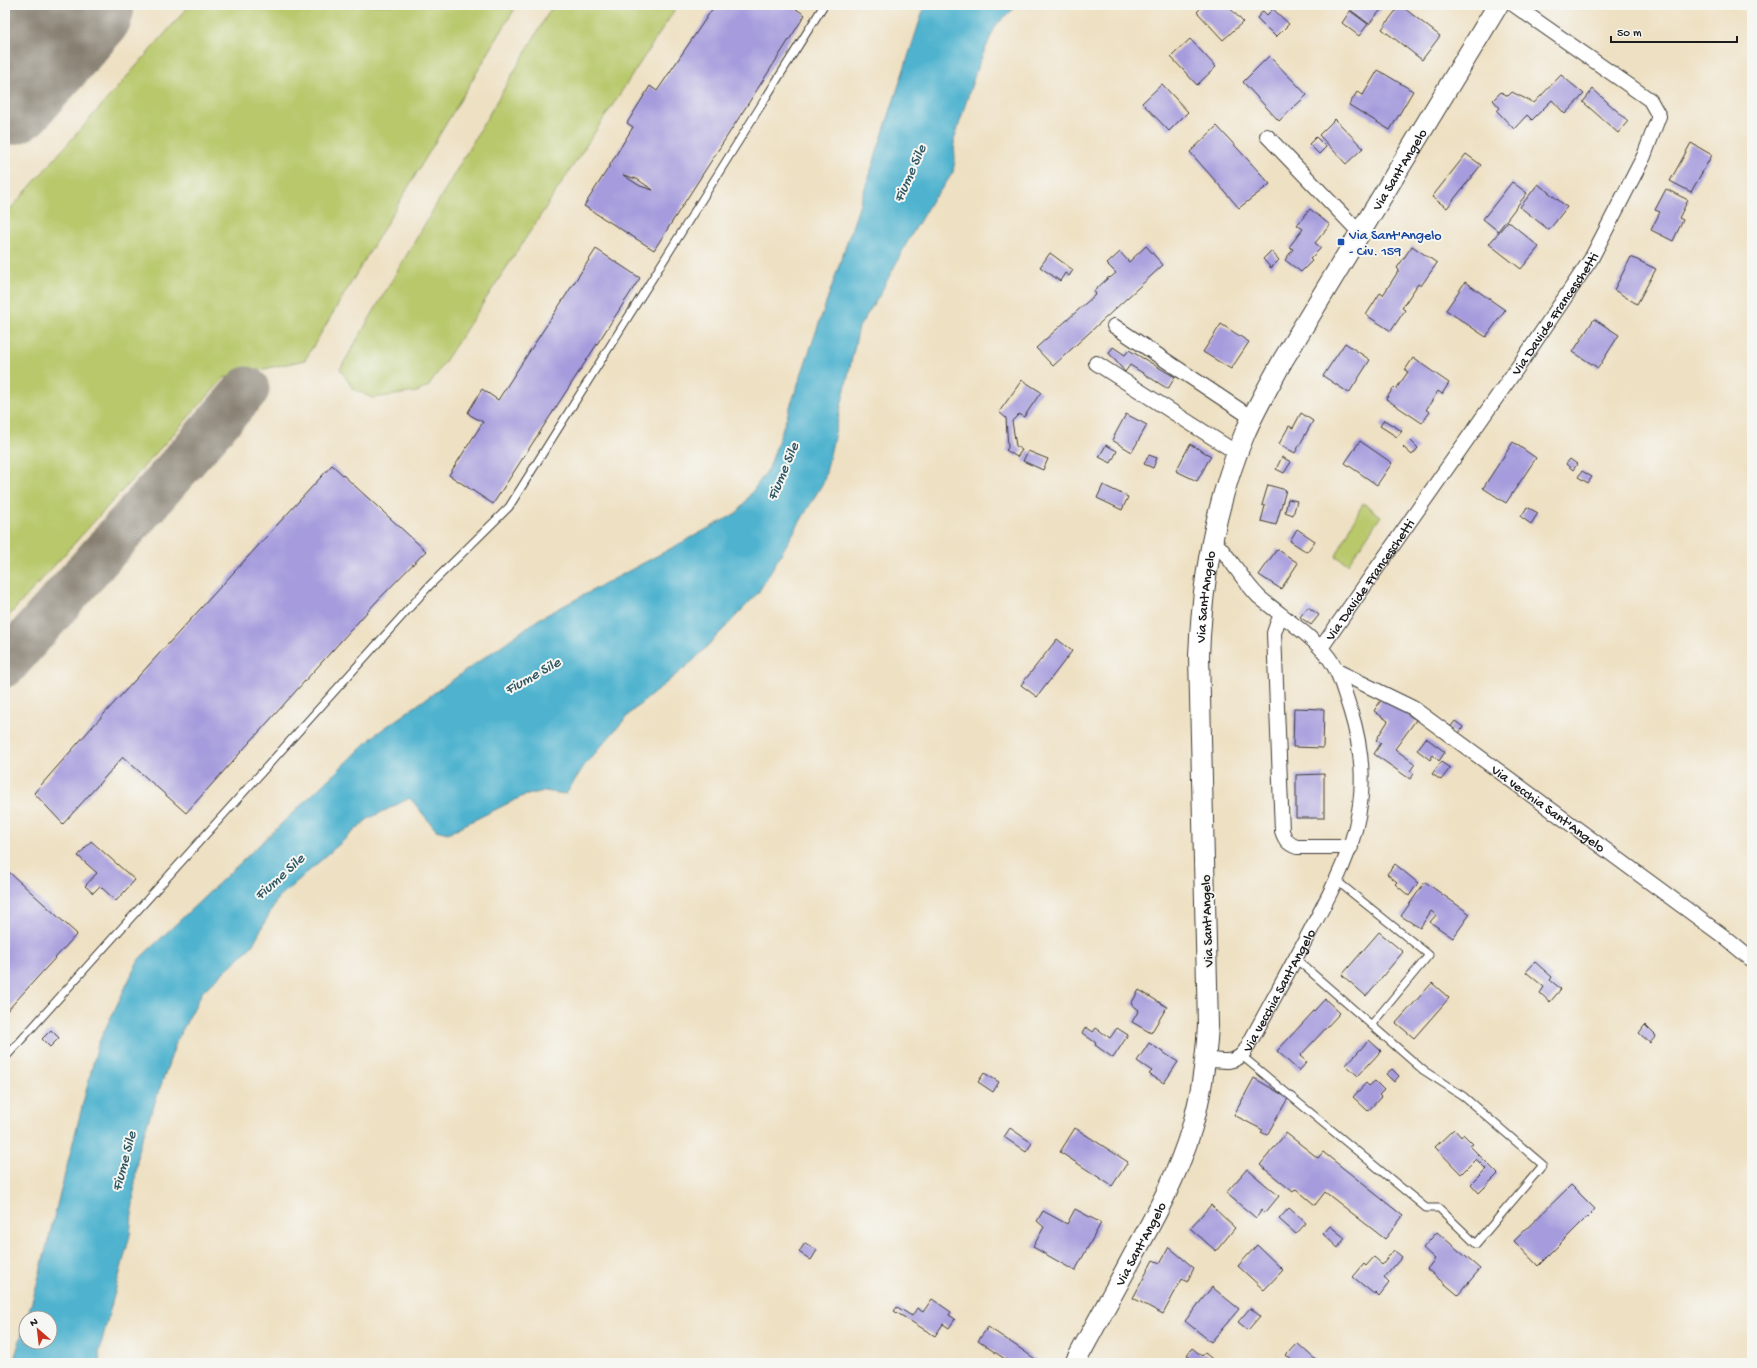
<svg xmlns="http://www.w3.org/2000/svg" width="1757" height="1368" viewBox="0 0 1757 1368" font-family="'Gochi Hand',sans-serif">
  <style>
    .green { fill: #b8c86a; stroke: #6a7243 }
    .water { fill: #50b3cf; stroke: #366876 }
    .lines { fill: none; stroke-linecap: round; stroke-linejoin: round }
    .taxiway { stroke: #857e6f; stroke-width: 45 }
    .runway { stroke: #857e6f; stroke-width: 113 }
    .building { fill: #a69cdd; fill-rule: evenodd }
    .lane-casing { stroke: #3c3935; stroke-width: 9 }
    .street-casing { stroke: #3c3935; stroke-width: 16 }
    .secondary-casing { stroke: #3c3935; stroke-width: 22 }
    .lane { stroke: #fff; stroke-width: 7 }
    .street { stroke: #fff; stroke-width: 14 }
    .secondary { stroke: #fff; stroke-width: 20 }
    .transit-dot { fill: #1a4fb4; stroke: #f6f6f2; stroke-width: 1.5 }
    .labels { text-anchor: middle; stroke-width: 4; stroke-linejoin: round; paint-order: stroke }
    .street-label { font-size: 14px; fill: #1c1c1c; stroke: #f6f6f2 }
    .transit-label { font-size: 14px; fill: #164399; stroke: #f6f6f2; text-anchor: start }
    .water-label { font-size: 15px; font-style: italic; fill: #315864; stroke: #f6f6f2 }
  </style>
  <rect width="100%" height="100%" fill="#f6f6f2"/>
  <filter id="ink" filterUnits="userSpaceOnUse"><feTurbulence type="fractalNoise" baseFrequency=".025" numOctaves="2"/><feDisplacementMap in="SourceGraphic" scale="8" xChannelSelector="R" yChannelSelector="G"/><feConvolveMatrix kernelMatrix="1 2 1 2 8 2 1 2 1" color-interpolation-filters="sRGB"/></filter>
  <filter id="wash" filterUnits="userSpaceOnUse"><feTurbulence type="fractalNoise" baseFrequency=".012" numOctaves="4" result="noise"/><feDisplacementMap in="SourceGraphic" scale="16" xChannelSelector="R" yChannelSelector="G"/><feGaussianBlur stdDeviation="0.9" result="paint"/><feColorMatrix in="noise" values="0 0 0 0 0 0 0 0 0 0 0 0 0 0 0 0 0 1.4 0 .05"/><feComposite in="paint" operator="in"/></filter>
  <g filter="url(#wash)">
    <rect width="100%" height="100%" fill="#eee0c2"/>
    <!-- green -->
    <path class="green" d="M190,5H517L305,360L224,378L5,620V215Z
      M553,5H678L429,386L417,392L372,398L353,389L340,369Z
      M1363,503L1381,516L1348,564L1336,556Z"/>
    <!-- water -->
    <path class="water" d="M925,5H1018L996,25L977,68L954,140L955,160L953,172L944,186L932,200L905,246L879,296L859,327L824,481L758,593L694,660L631,712L584,766L566,794L544,791L523,796L448,833L436,830L410,798L368,819L278,898L252,946L203,991L177,1040L138,1150L130,1235L99,1352L100,1363H13L26,1320V1342H50V1318H27L36,1288L98,1044L139,959L376,734L539,619L737,513L769,468L855,219Z"/>
    <g class="lines">
      <!-- taxiway -->
      <path class="taxiway" d="M5,665L247,389"/>
      <!-- runway -->
      <path class="runway" d="M5,89L78,5"/>
    </g>
    <g id="blocks">
      <!-- building -->
      <path class="building" d="M715,5H790L805,15L654,250L584,206L609,167L611,163L633,127L627,123L650,86L657,91ZM623,175L637,179L653,190L640,186Z
        M1204,5H1227L1243,22L1223,40L1197,12Z
        M1344,5H1385L1369,24Z
        M1400,5L1440,36L1422,60L1382,29Z
        M1273,9L1289,24L1276,37L1257,18L1263,11L1267,15Z
        M1350,11L1368,24L1359,36L1342,23Z
        M1190,39L1216,67L1197,85L1171,57Z
        M1269,56L1307,95L1279,121L1243,82Z
        M1378,70L1413,91L1390,130L1349,105L1357,92L1363,95Z
        M1561,75L1584,94L1565,114L1552,100L1532,120L1527,115L1514,129L1497,111L1500,108L1493,100L1501,92L1508,96L1512,92L1534,103Z
        M1162,84L1188,112L1169,131L1142,103Z
        M1593,89L1628,121L1618,133L1583,102Z
        M1335,119L1363,148L1346,164L1319,135Z
        M1217,126L1270,184L1239,208L1190,152Z
        M1316,137L1326,147L1319,154L1309,144Z
        M1691,143L1712,155L1691,192L1670,181Z
        M1466,154L1481,165L1447,208L1432,197Z
        M1512,182L1527,193L1498,231L1483,219Z
        M1538,184L1567,207L1549,230L1520,207Z
        M1666,189L1688,200L1679,218L1683,220L1673,241L1651,230L1660,212L1655,210Z
        M1310,209L1330,225L1315,243L1321,248L1310,259L1312,261L1301,272L1285,260L1293,249L1289,247L1303,229L1297,225Z
        M1508,221L1539,247L1521,269L1489,244Z
        M1146,246L1163,265L1053,366L1036,348L1096,294L1094,291L1109,277L1110,278L1116,273L1107,264L1120,252L1129,262Z
        M1412,246L1437,263L1421,286L1418,284L1402,308L1405,310L1391,331L1366,315L1380,293L1383,295L1399,270L1397,268Z
        M596,249L640,278L493,504L449,475L483,422L470,415L468,412L482,389L498,400Z
        M1271,251L1279,260L1271,268L1263,259Z
        M1050,253L1073,270L1069,276L1065,273L1060,281L1040,267Z
        M1631,257L1656,269L1637,304L1614,290Z
        M1465,282L1505,310L1486,337L1446,310Z
        M1594,319L1619,335L1598,368L1573,352Z
        M1221,324L1249,342L1231,369L1203,352Z
        M1345,343L1370,360L1349,393L1323,376Z
        M1113,347L1125,355L1129,350L1175,377L1168,389L1130,365L1125,372L1109,353Z
        M1413,358L1449,383L1442,394L1438,391L1426,410L1430,412L1422,423L1386,399L1394,387L1396,389L1408,372L1405,370Z
        M1022,380L1041,392L1024,417L1019,414L1012,421L1016,446L1022,450L1017,457L1006,450L1008,448L1006,418L999,412Z
        M1301,413L1313,421L1295,453L1279,444L1289,426L1293,428Z
        M1126,414L1147,425L1132,452L1112,440Z
        M1384,420L1402,431L1397,437L1380,426Z
        M1410,440L1418,448L1412,455L1403,447Z
        M1360,441L1392,463L1377,485L1345,463Z
        M1513,442L1536,458L1506,503L1483,488Z
        M1190,444L1211,456L1197,481L1176,471Z
        M1106,445L1117,451L1111,463L1099,457Z
        M1028,451L1048,459L1043,470L1023,461Z
        M1149,455L1157,458L1153,468L1144,464Z
        M1282,457L1291,462L1284,473L1276,469Z
        M1570,459L1577,464L1573,470L1566,464Z
        M332,465L426,551L377,601L186,813L123,757L63,824L34,793L93,726Z
        M1582,471L1592,477L1588,483L1578,477Z
        M1103,485L1128,497L1122,510L1097,498Z
        M1268,485L1286,490L1276,525L1261,521L1265,506L1262,505Z
        M1288,499L1297,501L1293,515L1285,512Z
        M1527,507L1538,513L1531,524L1521,517Z
        M1297,529L1315,541L1307,552L1290,541Z
        M1277,549L1298,563L1281,589L1259,575Z
        M1308,607L1319,615L1311,625L1300,617Z
        M1057,639L1072,651L1037,697L1021,685Z
        M1383,697L1416,720L1395,749L1415,764L1410,771L1414,774L1410,779L1374,754L1381,743L1376,740L1388,721L1374,711Z
        M1294,708L1324,709L1323,748L1293,747Z
        M1455,721L1463,727L1458,735L1449,729Z
        M1426,738L1445,752L1439,761L1433,755L1430,760L1417,750Z
        M1441,762L1450,768L1441,780L1432,774Z
        M1324,774V818H1296V775Z
        M91,841L135,880L116,901L100,886L93,893L85,886L97,873L78,856Z
        M1395,864L1418,883L1409,896L1395,884L1397,882L1387,874Z
        M10,873L77,934L5,1013V878Z
        M1425,882L1470,914L1453,938L1430,922L1436,915L1431,911L1420,928L1401,916Z
        M1379,932L1403,952L1366,996L1342,975Z
        M1535,962L1552,977L1550,980L1561,989L1550,1002L1540,993L1544,987L1526,972Z
        M1432,983L1449,998L1414,1038L1396,1023Z
        M1139,990L1167,1007L1151,1033L1132,1022L1139,1010L1131,1004Z
        M1325,999L1340,1013L1300,1056L1307,1062L1299,1071L1277,1051Z
        M1645,1025L1656,1036L1650,1043L1639,1033Z
        M1086,1027L1093,1032L1096,1028L1110,1038L1117,1028L1128,1035L1113,1058L1095,1045L1096,1043L1082,1033Z
        M51,1030L59,1038L50,1047L42,1039Z
        M1369,1040L1381,1051L1358,1076L1346,1065Z
        M1149,1043L1178,1062L1164,1083L1149,1074L1152,1071L1137,1061Z
        M1392,1069L1399,1076L1394,1082L1386,1074Z
        M984,1073L999,1082L993,1092L978,1082Z
        M1254,1078L1288,1098L1267,1135L1261,1132L1263,1130L1234,1115Z
        M1375,1081L1384,1090L1379,1095L1381,1097L1368,1111L1353,1097L1366,1083L1369,1086Z
        M1010,1128L1032,1143L1026,1152L1004,1137Z
        M1075,1128L1128,1162L1112,1186L1060,1152Z
        M1454,1129L1461,1137L1463,1134L1473,1144L1470,1146L1498,1174L1479,1193L1471,1184L1486,1169L1476,1159L1461,1174L1435,1147Z
        M1286,1133L1318,1158L1323,1152L1403,1216L1385,1239L1325,1192L1315,1205L1296,1189L1293,1192L1260,1165Z
        M1247,1169L1279,1196L1265,1213L1262,1210L1256,1218L1226,1193Z
        M1571,1185L1595,1209L1538,1266L1514,1241Z
        M1211,1205L1235,1228L1216,1251L1190,1228Z
        M1289,1208L1306,1223L1296,1234L1279,1219Z
        M1075,1209L1101,1223L1075,1271L1033,1247L1044,1227L1037,1221L1043,1211L1067,1224Z
        M1330,1226L1345,1238L1338,1248L1323,1234Z
        M1437,1232L1480,1269L1458,1295L1427,1269L1435,1259L1423,1248Z
        M805,1243L817,1250L811,1260L799,1252Z
        M1257,1245L1283,1270L1264,1290L1238,1266Z
        M1169,1247L1194,1268L1187,1282L1182,1279L1163,1314L1133,1298L1153,1260L1160,1263Z
        M1394,1250L1402,1257L1384,1278L1389,1283L1379,1296L1375,1292L1374,1294L1353,1277L1364,1264L1366,1266L1374,1257L1382,1264Z
        M1212,1287L1239,1309L1211,1342L1185,1321Z
        M932,1299L951,1312L949,1315L955,1319L949,1328L943,1324L935,1336L894,1311L897,1307L912,1316L917,1308L923,1312Z
        M1250,1308L1260,1316L1248,1330L1238,1322Z
        M988,1327L1018,1347L1041,1363H1011L978,1341Z
        M1297,1343L1319,1363H1295L1286,1355Z
        M1192,1348L1202,1356L1205,1353L1217,1363H1197L1187,1355Z"/>
    </g>
  </g>
  <g filter="url(#ink)">
    <use href="#blocks" fill-opacity="0" stroke="#3c3935" stroke-width="1"/>
    <g class="lines">
      <!-- lane casing -->
      <g class="lane-casing">
        <path id="lane" d="M1337,881L1429,955L1372,1024
          M1242,1056L1426,1208H1439L1476,1244L1543,1165L1463,1096L1423,1070L1296,959
          M5,1058L430,585L509,507L824,5"/>
      </g>
      <!-- street casing -->
      <g class="street-casing">
        <g id="street">
          <path d="M1267,136L1360,233"/>
          <path d="M1114,326L1252,418"/>
          <path d="M1096,363L1237,453"/>
          <path d="M1281,616L1277,624L1274,633L1282,831C1285,840 1288,844 1297,847H1351"/>
          <path id="s1" d="M1321,648L1520,364L1591,259L1644,156L1659,116L1650,100L1514,5"/>
          <path id="s2" d="M1337,671L1413,708L1723,936L1752,960"/>
          <path id="s3" d="M1207,1059C1221,1061 1235,1065 1245,1051C1266,1013 1286,976 1307,937C1350,857 1379,802 1350,709C1344,692 1340,673 1329,658C1314,637 1280,615 1259,597C1241,579 1230,556 1212,539"/>
        </g>
      </g>
      <!-- secondary casing -->
      <g class="secondary-casing">
        <g id="secondary">
          <path id="s4" d="M1075,1363C1094,1327 1114,1292 1133,1256C1156,1215 1179,1172 1192,1127C1202,1093 1206,1060 1208,1025L1199,656C1202,579 1215,504 1245,433C1256,408 1270,384 1283,360L1498,5"/>
        </g>
      </g>
      <!-- lane -->
      <use href="#lane" class="lane"/>
      <!-- street -->
      <use href="#street" class="street"/>
      <!-- secondary -->
      <use href="#secondary" class="secondary"/>
    </g>
  </g>
  <!-- markers -->
  <rect class="transit-dot" x="1337" y="238" width="8" height="8" rx="2"/>
  <g class="labels">
    <!-- street labels -->
    <g class="street-label">
      <text dy="5" stroke="none"><textPath href="#s4" startOffset="1271">Via Sant'Angelo</textPath></text>
      <text dy="5" stroke="none"><textPath href="#s1" startOffset="408">Via Davide Franceschetti</textPath></text>
      <text dy="5" stroke="none"><textPath href="#s1" startOffset="84">Via Davide Franceschetti</textPath></text>
      <text dy="5" stroke="none"><textPath href="#s4" startOffset="796">Via Sant'Angelo</textPath></text>
      <text dy="5" stroke="none"><textPath href="#s2" startOffset="253">Via vecchia Sant'Angelo</textPath></text>
      <text transform="translate(1206 921) rotate(-92)" y="5">Via Sant'Angelo</text>
      <text dy="5" stroke="none"><textPath href="#s3" startOffset="111">Via vecchia Sant'Angelo</textPath></text>
      <text dy="5" stroke="none"><textPath href="#s4" startOffset="136">Via Sant'Angelo</textPath></text>
    </g>
    <!-- transit labels -->
    <g class="transit-label">
      <text x="1349" y="239">Via Sant'Angelo<tspan x="1349" dy="16">- Civ. 159</tspan></text>
    </g>
    <!-- water labels -->
    <g class="water-label">
      <text transform="translate(909 173) rotate(-66)" y="5">Fiume Sile</text>
      <text transform="translate(782 471) rotate(-67)" y="5">Fiume Sile</text>
      <text transform="translate(532 675) rotate(-29)" y="5">Fiume Sile</text>
      <text transform="translate(279 876) rotate(-42)" y="5">Fiume Sile</text>
      <text transform="translate(123 1161) rotate(-75)" y="5">Fiume Sile</text>
    </g>
  </g>
  <!-- margin -->
  <rect width="1757" height="1368" fill="none" stroke="#f6f6f2" stroke-width="20"/>
  <!-- north arrow -->
  <g transform="translate(38 1330) rotate(332)"><circle r="19" fill="#f6f6f2" stroke="#9f9f9c"/>
  <path d="M0-3L7 15L0 10L-7 15Z" fill="#c8321e"/>
  <text y="-6" font-size="11" font-weight="bold" text-anchor="middle" fill="#1c1c1c">N</text>
  </g>
  <!-- scale -->
  <path d="M1611 36v6h126v-6" fill="none" stroke="#1c1c1c" stroke-width="2"/>
  <text x="1617" y="36" font-size="12" fill="#1c1c1c" stroke="#f6f6f2" stroke-width="3" paint-order="stroke">50 m</text>
</svg>
